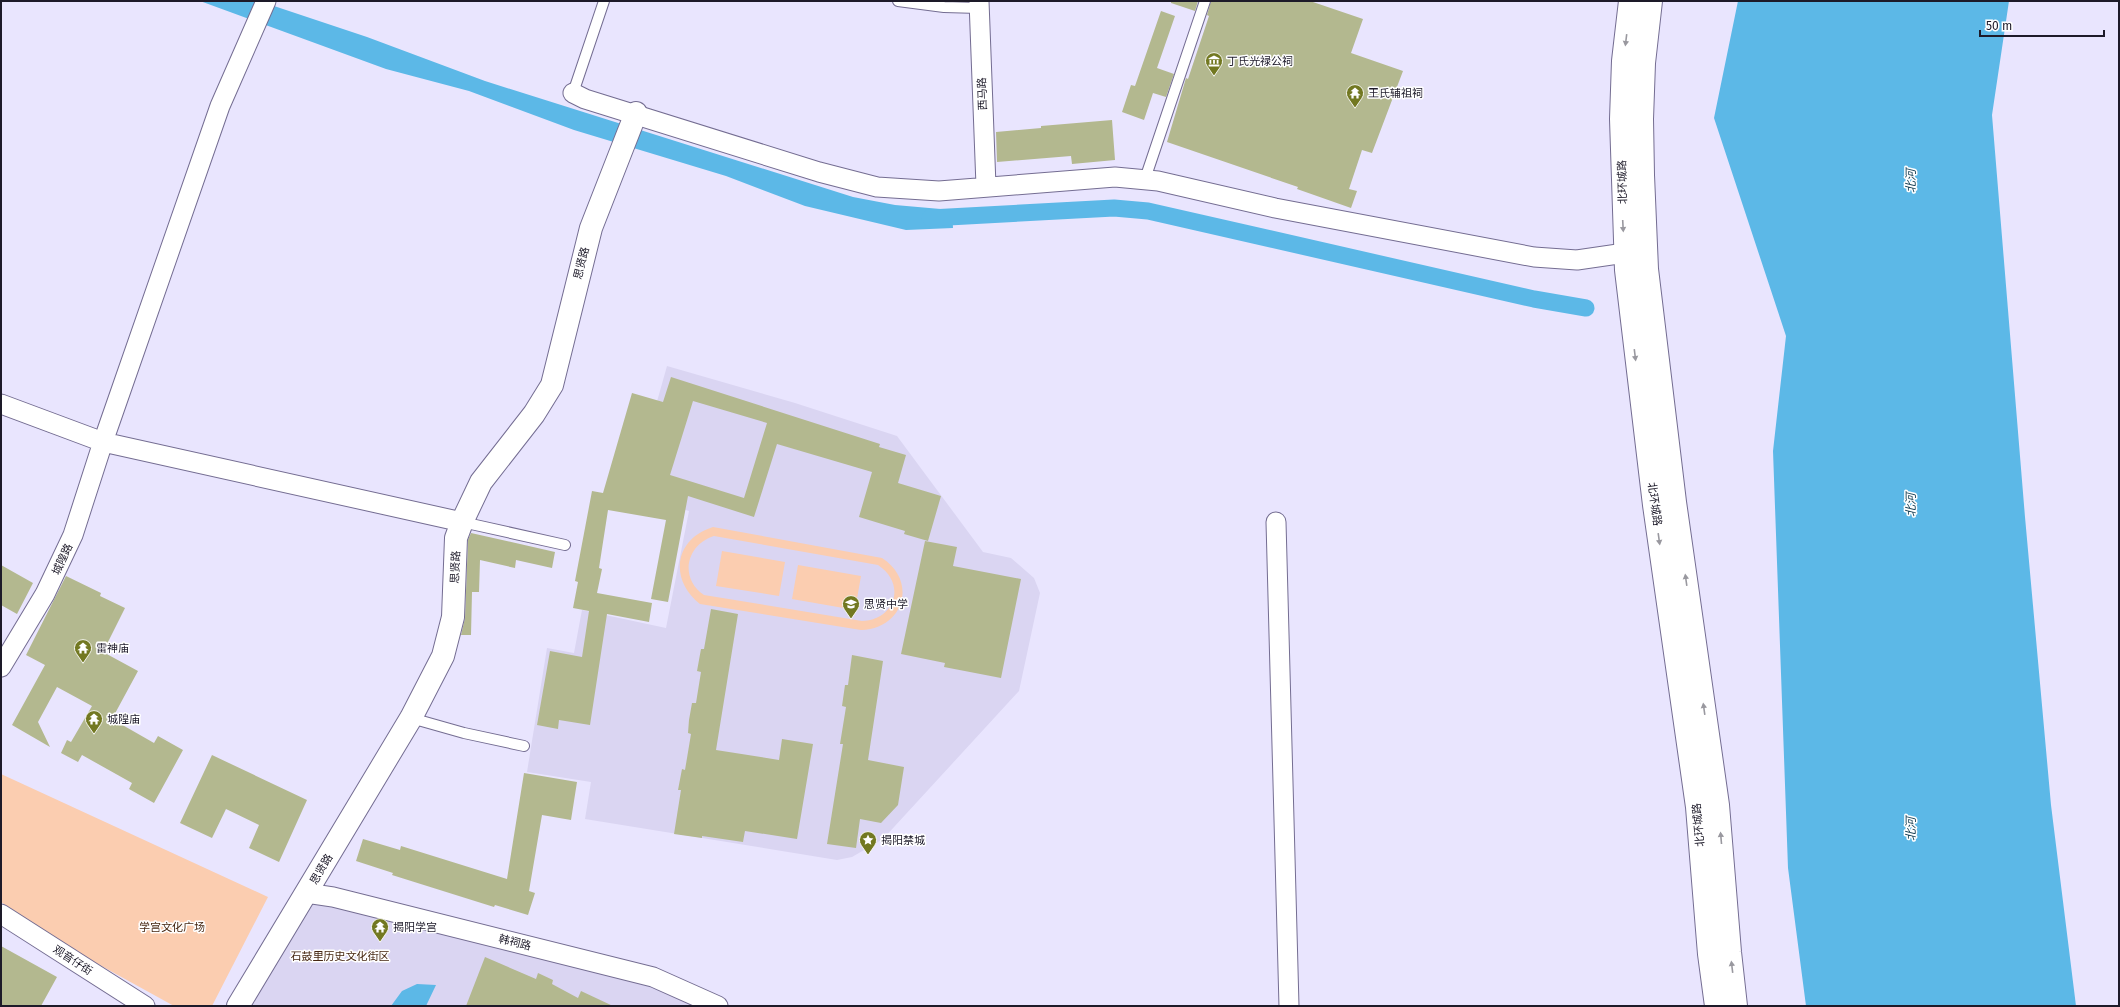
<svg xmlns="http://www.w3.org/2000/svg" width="2120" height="1007" viewBox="0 0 2120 1007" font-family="'Fira Sans','Noto Sans SC',sans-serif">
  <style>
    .built { fill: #dad5f2 }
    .green { fill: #fbcdb0; fill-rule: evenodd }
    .water { fill: #5cb8e7 }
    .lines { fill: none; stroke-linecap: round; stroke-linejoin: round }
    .canal { stroke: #5cb8e7; stroke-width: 17 }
    .building { fill: #b3b88f; fill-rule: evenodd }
    .lane-casing { stroke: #746d92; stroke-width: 12 }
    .street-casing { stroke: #746d92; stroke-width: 21 }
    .secondary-casing { stroke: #746d92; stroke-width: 24 }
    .lane { stroke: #fff; stroke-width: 10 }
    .street { stroke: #fff; stroke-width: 19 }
    .secondary { stroke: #fff; stroke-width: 22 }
    .oneway { fill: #99989f }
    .labels { text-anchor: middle; stroke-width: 3; stroke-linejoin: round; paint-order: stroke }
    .poi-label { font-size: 11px; fill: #1d1a29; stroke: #fff; text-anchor: start }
    .street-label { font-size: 11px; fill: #1d1a29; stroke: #fff }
    .park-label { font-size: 11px; fill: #462712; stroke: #fff }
    .water-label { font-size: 12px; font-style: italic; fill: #1d4559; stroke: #fff }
  </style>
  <rect width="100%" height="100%" fill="#e9e5fe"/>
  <!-- built -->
  <path class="built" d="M667,366L795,403L897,436L983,552L1011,558L1034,578L1040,593L1019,691L883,839L852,857L837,860L585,819L591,782L527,772L547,648L574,653L582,610L666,628L689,511L631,494Z
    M314,899L645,975L709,1006H250Z"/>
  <!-- green -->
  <path class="green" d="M713,527L882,558C918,581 904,629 861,630L700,604C669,580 674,539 713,527ZM714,536L878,565C907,584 895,620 862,621L704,595C679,578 686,545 714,536Z
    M722,551L785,562L779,596L716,586Z
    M798,565L861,576L855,610L792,599Z
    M1,774L268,897L212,1006H174L67,947L1,902Z"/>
  <!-- water -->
  <path class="water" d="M200,1H259L367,37L485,81L853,197L895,205L952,210L953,228L906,230L805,206L726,176L574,130L469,91L386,69Z
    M1738,1H2009L1992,115L2025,517L2051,805L2076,1006H1806L1788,868L1773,451L1786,336L1714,118Z
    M417,984L436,985L426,1006H391L402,991Z"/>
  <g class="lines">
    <!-- canal -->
    <path class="canal" d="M930,218L1114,208L1148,211L1534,299L1586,308"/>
  </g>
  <!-- building -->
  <path class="building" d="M1171,1H1198L1195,11L1171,3Z
    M1211,1H1310L1363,19L1351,53L1403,71L1372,153L1362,150L1349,189L1357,191L1351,208L1297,189L1298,187L1167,142L1186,78L1188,79L1209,16L1207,15Z
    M1161,11L1175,16L1157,68L1174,74L1166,97L1153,93L1144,120L1122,112L1131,85L1135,86Z
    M1112,120L1115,160L1072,164L1071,156L997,162L996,132L1041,128V126Z
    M671,377L880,444L879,447L906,455L898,483L941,496L928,541L904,534L905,531L859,517L872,472L777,444L754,517L688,496L668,602L651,599L666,520L608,510L599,568L602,569L597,593L652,603L649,622L607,614L590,725L559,720L558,729L537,725L550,651L582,657L589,611L573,608L578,582L575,581L592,491L603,493L632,393L663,402ZM693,401L767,423L744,498L670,475Z
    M471,533L555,552L552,568L516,560L515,568L480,560L479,592H472L471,635H461L465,618L468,540Z
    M925,541L957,547L953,566L1021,579L1001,678L944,667L945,663L901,654Z
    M1,565L33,583L17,614L1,605Z
    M66,576L101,593L100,596L125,608L103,652L138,671L112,719L154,743L158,736L183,750L154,803L129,789L132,783L82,755L78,762L61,753L67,740L71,742L92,706L57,687L38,722L50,747L12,725L45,665L26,655Z
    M711,609L738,614L716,750L779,760L782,739L813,744L797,839L745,831L743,842L702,836V838L674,834L681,790H678L682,769L685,770L691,734L688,733L689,720L692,703H696L701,672L697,671L701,649H704Z
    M852,655L883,661L868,760L904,767L898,805L881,823L860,819L856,848L827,844L843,744H840L846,707L842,706L845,685H848Z
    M212,755L307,800L279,862L249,848L259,825L226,809L212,838L180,823Z
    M524,773L577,782L571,820L542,815L529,891L535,893L528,915L495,905L494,907L392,875L393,873L356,861L363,839L400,850L401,846L507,879Z
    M1,946L57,977L41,1006H1Z
    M485,957L536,979L538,973L553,980L552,984L578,998L581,991L613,1006H466Z"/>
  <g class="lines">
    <!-- lane casing -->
    <g class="lane-casing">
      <path id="lane" d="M898,1L944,7L979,8
        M573,93L604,1
        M1145,179L1205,1
        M462,522L565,545
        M411,718L464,733L524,746"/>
    </g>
    <!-- street casing -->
    <g class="street-casing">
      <path id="street" d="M979,1L986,186
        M573,93L585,99L819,172L877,187L939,191L1115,177L1158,181L1275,208L1534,257L1577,260L1625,253
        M1,404L103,442L462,522
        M1276,522L1289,1006
        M1,667L45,594L73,535L103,442L220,106L266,1
        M306,893L333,897L653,977L718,1006
        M1,914L145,1006"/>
    </g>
    <!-- secondary casing -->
    <g class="secondary-casing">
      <path id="secondary" d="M1630,1L1623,61L1621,119L1626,270L1654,505L1697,807L1709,954L1716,1006
        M1651,1L1644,63L1642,119L1643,175L1647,269L1675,502L1718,805L1730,952L1736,1006
        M238,1006L411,718L443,656L453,617L456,538L462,522L481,482L534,414L552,385L591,228L636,113"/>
    </g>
    <!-- lane -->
    <use href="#lane" class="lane"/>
    <!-- street -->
    <use href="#street" class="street"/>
    <!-- secondary -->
    <use href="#secondary" class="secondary"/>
  </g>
  <!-- one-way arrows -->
  <defs><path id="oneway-solid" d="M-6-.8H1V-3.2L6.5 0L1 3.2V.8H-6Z"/></defs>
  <g class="oneway">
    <use href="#oneway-solid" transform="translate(1626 40) rotate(97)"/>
    <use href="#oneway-solid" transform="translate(1623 226) rotate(87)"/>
    <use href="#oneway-solid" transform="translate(1635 355) rotate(83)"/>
    <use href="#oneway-solid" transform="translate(1659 539) rotate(82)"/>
    <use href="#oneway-solid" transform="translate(1686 580) rotate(-98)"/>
    <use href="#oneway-solid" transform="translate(1704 709) rotate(-98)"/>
    <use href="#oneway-solid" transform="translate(1721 838) rotate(-95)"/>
    <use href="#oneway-solid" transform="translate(1732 967) rotate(-97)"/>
  </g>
  <!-- icons -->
  <defs>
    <g id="museum-pin" transform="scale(0.9)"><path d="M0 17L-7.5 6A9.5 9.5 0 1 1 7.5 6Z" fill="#727821" stroke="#fff"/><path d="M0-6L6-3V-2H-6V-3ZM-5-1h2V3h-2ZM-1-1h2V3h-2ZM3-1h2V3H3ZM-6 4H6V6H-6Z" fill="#fff"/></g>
    <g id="temple-pin" transform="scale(0.9)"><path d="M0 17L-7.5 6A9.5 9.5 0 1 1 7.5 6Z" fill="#727821" stroke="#fff"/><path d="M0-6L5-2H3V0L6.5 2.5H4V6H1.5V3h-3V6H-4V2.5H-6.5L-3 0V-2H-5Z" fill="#fff"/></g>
    <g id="school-pin" transform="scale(0.9)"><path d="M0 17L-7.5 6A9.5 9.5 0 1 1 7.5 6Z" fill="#727821" stroke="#fff"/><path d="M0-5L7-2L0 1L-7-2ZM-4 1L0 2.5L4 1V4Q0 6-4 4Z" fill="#fff"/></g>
    <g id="sight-pin" transform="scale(0.9)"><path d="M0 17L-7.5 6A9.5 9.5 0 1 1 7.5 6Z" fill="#727821" stroke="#fff"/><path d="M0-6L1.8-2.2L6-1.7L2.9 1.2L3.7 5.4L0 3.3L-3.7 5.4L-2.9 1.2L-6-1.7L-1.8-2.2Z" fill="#fff"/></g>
  </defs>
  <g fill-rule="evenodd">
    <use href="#museum-pin" x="1214" y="61"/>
    <use href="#temple-pin" x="1355" y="93"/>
    <use href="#school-pin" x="851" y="604"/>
    <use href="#temple-pin" x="83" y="648"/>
    <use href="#temple-pin" x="94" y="719"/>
    <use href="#sight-pin" x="868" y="840"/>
    <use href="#temple-pin" x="380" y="927"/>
  </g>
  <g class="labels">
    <!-- poi labels -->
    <g class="poi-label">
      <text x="1227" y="65">丁氏光禄公祠</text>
      <text x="1368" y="97">王氏辅祖祠</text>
      <text x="864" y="608">思贤中学</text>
      <text x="96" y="652">雷神庙</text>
      <text x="107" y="723">城隍庙</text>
      <text x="881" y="844">揭阳禁城</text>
      <text x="393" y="931">揭阳学宫</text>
    </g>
    <!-- street labels -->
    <g class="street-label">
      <text transform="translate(982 94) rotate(-92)" y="4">西马路</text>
      <text transform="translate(1622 182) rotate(-91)" y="4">北环城路</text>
      <text transform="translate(581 263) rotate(-76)" y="4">思贤路</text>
      <text transform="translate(1655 504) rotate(82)" y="4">北环城路</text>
      <text transform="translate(62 559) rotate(-65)" y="4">城隍路</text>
      <text transform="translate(455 567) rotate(-87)" y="4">思贤路</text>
      <text transform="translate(1698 825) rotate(-95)" y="4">北环城路</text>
      <text transform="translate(321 869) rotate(-59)" y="4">思贤路</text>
      <text transform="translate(515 942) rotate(14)" y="4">韩祠路</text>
      <text transform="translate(73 960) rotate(33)" y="4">观音仔街</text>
    </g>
    <!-- park labels -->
    <g class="park-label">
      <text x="172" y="931">学宫文化广场</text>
      <text x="340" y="960">石鼓里历史文化街区</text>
    </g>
    <!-- water labels -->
    <g class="water-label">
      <text transform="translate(1911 181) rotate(-90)" y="4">北河</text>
      <text transform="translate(1911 505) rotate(-90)" y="4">北河</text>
      <text transform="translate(1911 829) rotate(-90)" y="4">北河</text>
    </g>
  </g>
  <!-- border -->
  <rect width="2120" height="1007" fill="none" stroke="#1d1a29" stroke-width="4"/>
  <!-- scale -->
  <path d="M1980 30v6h124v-6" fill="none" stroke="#1d1a29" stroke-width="2"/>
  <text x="1986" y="30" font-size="12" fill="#1d1a29" stroke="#ffffff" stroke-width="3" paint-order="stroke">50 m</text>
</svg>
